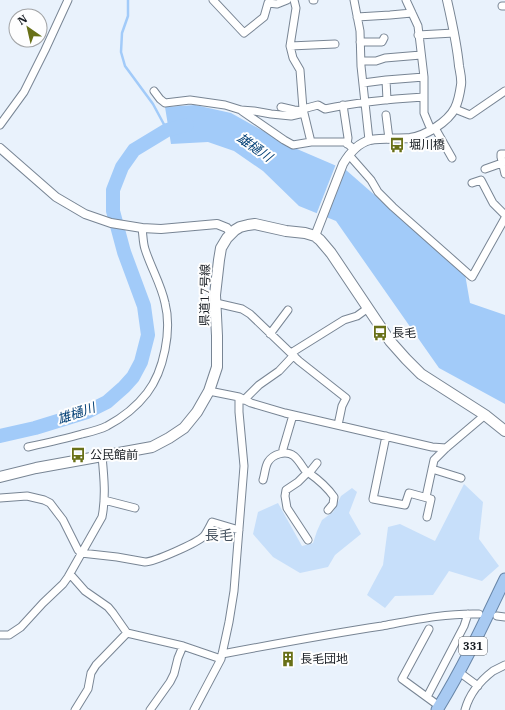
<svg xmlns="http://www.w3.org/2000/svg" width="505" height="710" viewBox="0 0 505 710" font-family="'IBM Plex Serif','Noto Sans JP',serif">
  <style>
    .green { fill: #c7dffa }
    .water { fill: #a2cbf9 }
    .pier { fill: #e9f2fc }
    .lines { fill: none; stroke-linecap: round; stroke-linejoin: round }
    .stream { stroke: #a2cbf9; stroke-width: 2.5 }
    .river { stroke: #a2cbf9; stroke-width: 14 }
    .minor-casing { stroke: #788594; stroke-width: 9 }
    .tertiary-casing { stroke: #788594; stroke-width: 10 }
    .secondary-casing { stroke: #788594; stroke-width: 12 }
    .trunk-casing { stroke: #6785a7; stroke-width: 13 }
    .minor { stroke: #fff; stroke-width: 7 }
    .tertiary { stroke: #fff; stroke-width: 8 }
    .secondary { stroke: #fff; stroke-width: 10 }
    .trunk { stroke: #a8caf2; stroke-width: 11 }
    .labels { text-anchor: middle; stroke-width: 4; stroke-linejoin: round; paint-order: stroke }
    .shield { fill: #fefefe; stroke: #5c6064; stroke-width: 1 }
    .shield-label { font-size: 11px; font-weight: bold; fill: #171c22 }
    .poi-label { font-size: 12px; fill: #171c22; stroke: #fefefe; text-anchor: start }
    .street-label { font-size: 12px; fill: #171c22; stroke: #fefefe }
    .water-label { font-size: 13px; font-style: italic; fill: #003e74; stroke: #fefefe }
    .quarter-label { font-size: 14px; fill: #45515e; stroke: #fefefe }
  </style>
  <rect width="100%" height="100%" fill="#e9f2fc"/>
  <!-- green -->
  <path class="green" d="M464,484L483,502L479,539L499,566L482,581L449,571L433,595L395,596L385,608L367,595L383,565L388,527L400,524L435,541Z
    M352,488L357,492L349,513L361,534L335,555L328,567L300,573L273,557L253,534L258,512L278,503L302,546L313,543L317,531L322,520L333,512L341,496Z"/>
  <!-- water -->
  <path class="water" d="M195,105L231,113L290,146L346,170L465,274L470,303L505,315V404L439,368L336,221L299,206L263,171L234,151L208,142L171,144L165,107Z"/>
  <!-- pier -->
  <path class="pier" d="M336,164L346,168L326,220L316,215Z"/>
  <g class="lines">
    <!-- stream -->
    <path class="stream" d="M128,0V16L122,33L121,52L125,66L153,104L167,130"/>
    <!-- river -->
    <path class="river" d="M0,436L35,428L87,412L107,402L124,387L133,377L141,362L148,335L144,306L124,252L113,211V190L122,167L134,150L167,130L187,125"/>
    <!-- minor casing -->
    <g class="minor-casing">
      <path id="minor" d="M213,0L244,33L264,17L268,3L277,4L287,0
        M294,0L296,8L290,46L293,58L300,70L303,109L311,142H345L354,149
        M313,0H314
        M354,0L360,31L361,66L369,140
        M406,0L418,26L424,77V113L429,125L432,130
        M502,6H505
        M357,17L390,15L412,13
        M418,35L454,33
        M360,42H382L384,38
        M290,46L335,44
        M361,61H376L385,58L421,55
        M386,80L387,100
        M363,83L386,80L424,77
        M154,91L160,99L165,103L190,100L225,105L241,110L254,111L271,114L291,116L304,113
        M343,105L348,138L347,144
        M281,107L294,110L303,111
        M303,109L318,105L325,109C358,102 391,99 424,97
        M455,109L470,115L505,91
        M242,111L284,140L293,145L311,142
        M386,115L389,139
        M0,125L24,92L45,50L68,0
        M435,128L452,158
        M505,154H501V157L505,174
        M349,155L371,180L378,192L393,207L472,277L505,218
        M485,169L502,163
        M472,183L481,180L493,203L505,215
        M216,303L242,309L250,314L299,361L346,398L342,406L338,425
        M270,334L288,310
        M291,353L344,320L357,316L368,308
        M209,391L239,397L251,403L285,413L432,447L446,448
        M244,400L259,385L279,371L294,355
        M386,436L373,499L405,505L409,493L431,499L427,517
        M28,447C46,443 64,439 82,434C90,432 99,430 107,426C122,418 137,406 147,393C164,371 172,330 165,303C161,284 151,268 145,249C143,243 143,235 142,228
        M283,453V449L293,415
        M432,469L461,478
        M307,473L298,482L286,490L285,496L287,508L308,540
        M309,473L317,463
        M263,480C265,474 265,467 268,462C273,454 286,450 294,456C299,460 303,468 307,473H309C319,480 327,487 334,497L333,504L328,510
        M426,497L434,460L446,448L485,415
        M0,498L27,496L44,500L50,503L63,520L78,550L81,553L117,557L145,562C154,562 197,543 204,536C207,532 210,526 212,522L239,530
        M104,500L135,508
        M70,574L85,591L108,607L113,613L127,633L183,646L221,659
        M497,616L505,617
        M429,629L402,679L439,706
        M0,635H9L21,627L43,603L63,584L68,577L102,517C106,497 104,477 102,456
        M222,654C275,644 328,634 382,626C414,620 446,613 479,614
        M459,672L478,686
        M427,697L464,626L468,614
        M75,710L88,689L91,673L96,665L127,633
        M150,710L170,682L174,674L178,658L183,646
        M194,710L221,659L229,622L234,591L244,466L239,412V397
        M465,710C469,695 480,681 493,671C497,669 501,667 505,665"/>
    </g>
    <!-- tertiary casing -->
    <g class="tertiary-casing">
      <path id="tertiary" d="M0,148L56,197L85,214L111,223L142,228L161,229L217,224L227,228L231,233
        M315,236L343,164C349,154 358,143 370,140C382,138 397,139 410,138C425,136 448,122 455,108C458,102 460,92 461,85C462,79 460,72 459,66C457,44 452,22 447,0"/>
    </g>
    <!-- secondary casing -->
    <g class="secondary-casing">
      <path id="secondary" d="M0,477L36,468L152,447L169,438L184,428L197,412L209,391L217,367V336L215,295L219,260L221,248L227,238L235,230L240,227L248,225L255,224L286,231L305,233L315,236L320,240L331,253L390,341L406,359L421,374L485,415L505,431"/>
    </g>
    <!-- trunk casing -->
    <g class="trunk-casing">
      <path id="trunk" d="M437,710C463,668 484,623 505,579"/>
    </g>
    <!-- minor -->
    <use href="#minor" class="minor"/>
    <!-- tertiary -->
    <use href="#tertiary" class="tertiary"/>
    <!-- secondary -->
    <use href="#secondary" class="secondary"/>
    <!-- trunk -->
    <use href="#trunk" class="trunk"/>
  </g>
  <!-- icons -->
  <defs>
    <g id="bus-bare" transform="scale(1.2)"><path d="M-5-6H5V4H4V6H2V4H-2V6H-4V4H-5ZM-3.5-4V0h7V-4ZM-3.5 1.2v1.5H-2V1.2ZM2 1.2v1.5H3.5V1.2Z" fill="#687017" stroke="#fefefe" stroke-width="2.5" paint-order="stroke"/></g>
    <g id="building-bare" transform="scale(1.2)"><path d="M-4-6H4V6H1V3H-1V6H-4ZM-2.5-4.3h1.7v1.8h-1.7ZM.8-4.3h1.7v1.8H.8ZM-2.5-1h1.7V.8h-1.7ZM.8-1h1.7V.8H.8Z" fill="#687017" stroke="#fefefe" stroke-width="2.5" paint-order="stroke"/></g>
  </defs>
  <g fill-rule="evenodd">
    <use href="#bus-bare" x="397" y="145"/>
    <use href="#bus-bare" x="380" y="333"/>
    <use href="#bus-bare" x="78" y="455"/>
    <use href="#building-bare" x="288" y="659"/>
  </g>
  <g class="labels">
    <!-- shield labels -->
    <rect class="shield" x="459" y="637" width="28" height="18" rx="3"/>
    <g class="shield-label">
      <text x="473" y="650">331</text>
    </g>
    <!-- poi labels -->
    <g class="poi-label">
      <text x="409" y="149">堀川橋</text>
      <text x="392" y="337">長毛</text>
      <text x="90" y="459">公民館前</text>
      <text x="300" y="663">長毛団地</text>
    </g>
    <!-- street labels -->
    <g class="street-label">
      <text transform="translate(205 295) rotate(-89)" y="4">県道17号線</text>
    </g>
    <!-- water labels -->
    <g class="water-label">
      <text transform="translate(255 147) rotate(35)" y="5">雄樋川</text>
      <text transform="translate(76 413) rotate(-19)" y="5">雄樋川</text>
    </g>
    <!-- quarter labels -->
    <g class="quarter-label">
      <text x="219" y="540">長毛</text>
    </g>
  </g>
  <!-- north arrow -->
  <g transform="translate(28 28) rotate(326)"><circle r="19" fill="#fefefe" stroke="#a2a4a6"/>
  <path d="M0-3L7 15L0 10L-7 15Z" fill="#687017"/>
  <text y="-6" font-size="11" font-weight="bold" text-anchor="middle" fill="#171c22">N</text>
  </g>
</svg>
